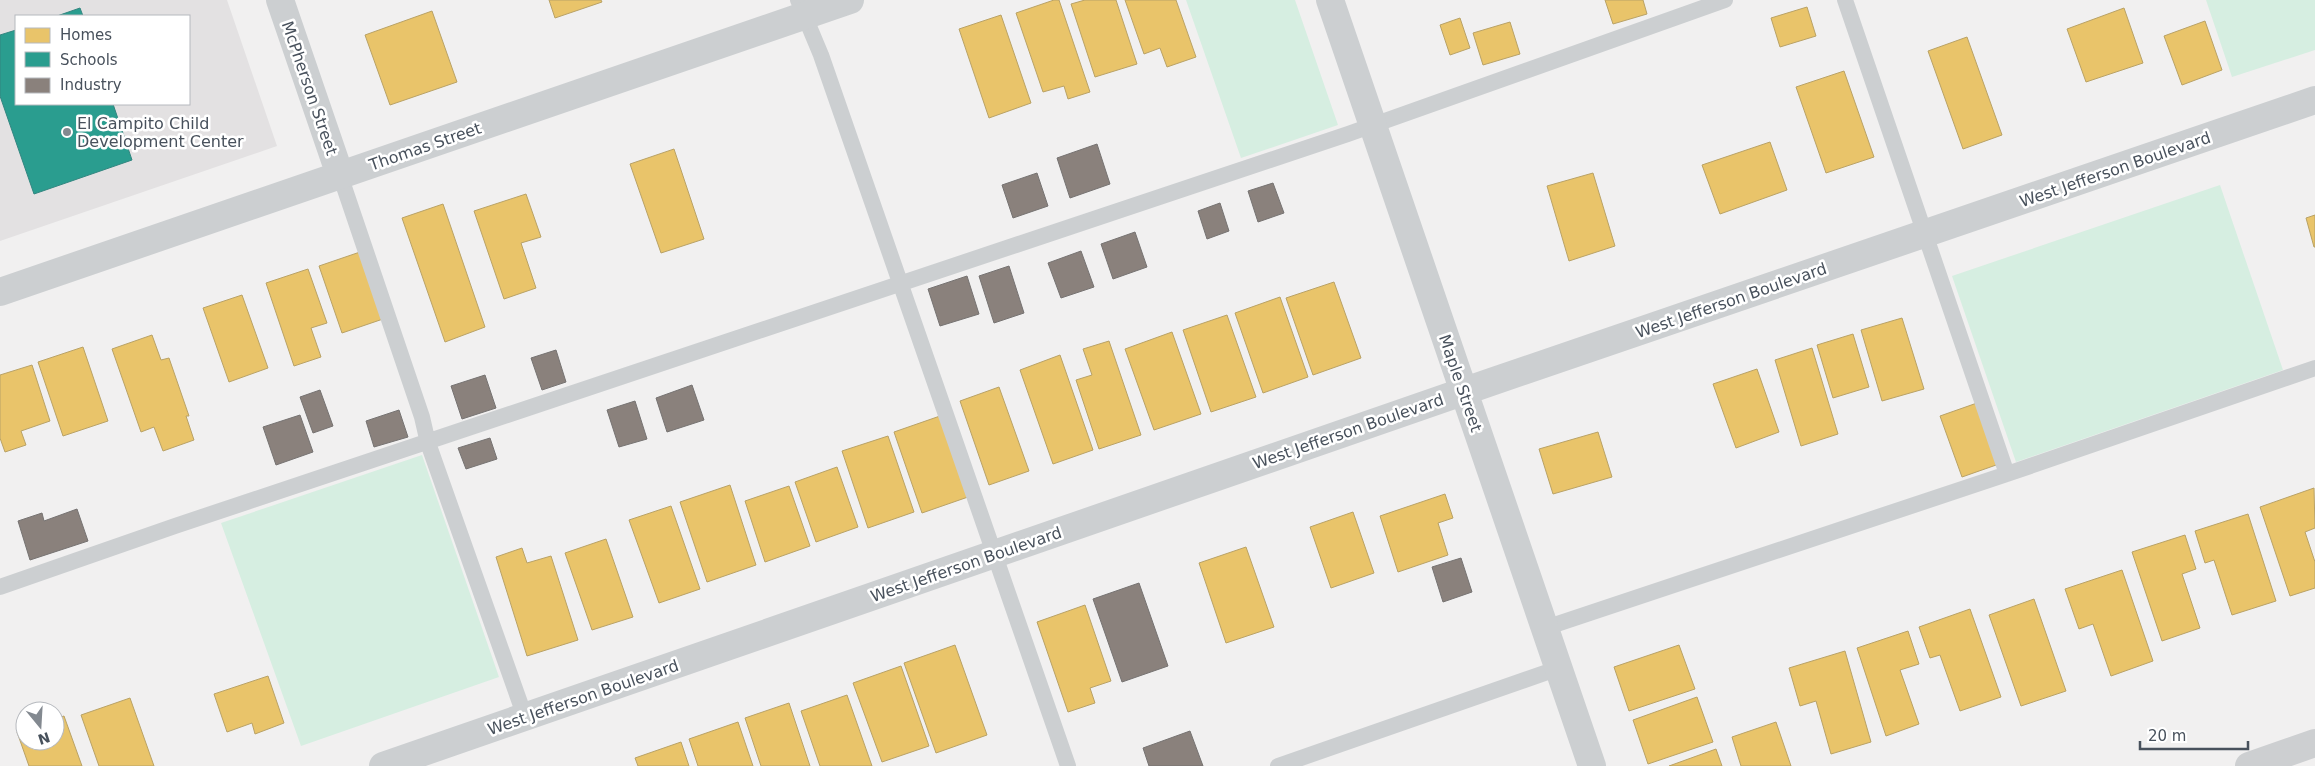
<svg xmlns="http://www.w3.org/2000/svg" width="2315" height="766" viewBox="0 0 2315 766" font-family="'DejaVu Sans',sans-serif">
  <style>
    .education { fill: #e3e1e2; fill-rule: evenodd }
    .green { fill: #d6eee1 }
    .homes { fill: #e9c46a; stroke: #b9a266 }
    .schools { fill: #2a9d8f; stroke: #338680 }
    .industry { fill: #8a817c; stroke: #767372 }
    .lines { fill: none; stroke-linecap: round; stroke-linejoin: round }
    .lane { stroke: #cccfd1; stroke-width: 16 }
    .street { stroke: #cccfd1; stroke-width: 28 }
    .secondary { stroke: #cdcfd1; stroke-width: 28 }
    .poi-dot { fill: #838990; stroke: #fff; stroke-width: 2 }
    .labels { text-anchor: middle; stroke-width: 5; stroke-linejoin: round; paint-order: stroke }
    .street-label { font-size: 16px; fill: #48515c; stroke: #fff }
    .poi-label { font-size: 16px; fill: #48515c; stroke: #fff; text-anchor: start }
  </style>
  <rect width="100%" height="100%" fill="#f1f0f0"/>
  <!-- education -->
  <path class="education" d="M0,0H227L277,146L0,241ZM16,16H189V104H16Z"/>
  <!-- green -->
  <path class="green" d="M1186,0H1295L1338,125L1241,158Z
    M2206,0H2315V50L2232,77Z
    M2220,185L2283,370L2016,462L1952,276Z
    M422,455L499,677L301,746L221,523Z"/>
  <!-- homes -->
  <path class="homes" d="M549,0H601L602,2L555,18Z
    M1054,0H1059L1090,92L1068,99L1064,86L1043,92L1016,13Z
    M1085,0H1116L1137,64L1095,77L1071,4Z
    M1125,0H1176L1196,57L1167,67L1160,48L1144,54Z
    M1605,0H1643L1647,14L1613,24Z
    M1807,7L1816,36L1780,47L1771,18Z
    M2124,8L2143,63L2086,82L2067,29Z
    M432,11L457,82L390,105L365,35Z
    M1001,15L1031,103L989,118L959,29Z
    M1460,18L1470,48L1450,55L1440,25Z
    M2205,21L2222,70L2182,85L2164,36Z
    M1510,22L1520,54L1483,65L1473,33Z
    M1967,37L2002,135L1963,149L1928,51Z
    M1844,71L1874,157L1826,173L1796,87Z
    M1770,142L1787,190L1720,214L1702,165Z
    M674,149L704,239L661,253L630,164Z
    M1593,173L1615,246L1569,261L1547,186Z
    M526,194L541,237L521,243L536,288L504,299L474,211Z
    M443,204L485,327L445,342L402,218Z
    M2315,215V247H2314L2306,218Z
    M360,252L383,319L342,333L319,266Z
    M308,269L327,323L311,328L321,357L294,366L266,283Z
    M1334,282L1361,358L1313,375L1286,298Z
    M242,295L268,368L229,382L203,308Z
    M1280,297L1308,377L1263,393L1235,313Z
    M1227,315L1256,397L1211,412L1183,330Z
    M1902,318L1924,389L1882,401L1861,330Z
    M1172,332L1201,414L1154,430L1125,349Z
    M1853,334L1869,387L1833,398L1817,345Z
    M152,335L161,360L169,358L189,416H186L194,440L163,451L154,427L141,432L112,349Z
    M1109,341L1141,435L1099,449L1076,380L1092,375L1083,349Z
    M83,347L108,421L63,436L38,362Z
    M1812,348L1838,434L1801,446L1775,360Z
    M1060,355L1093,450L1053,464L1020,370Z
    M32,365L50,421L21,431L26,445L5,452L0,438V375Z
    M1757,369L1779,432L1736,448L1713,384Z
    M999,387L1029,471L989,485L960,401Z
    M1977,403L1999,464L1962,477L1940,416Z
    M940,416L968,497L922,513L894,432Z
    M1598,432L1612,477L1553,494L1539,449Z
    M888,436L914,512L868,528L842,451Z
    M837,467L858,527L816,542L795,482Z
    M730,485L756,565L707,582L680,502Z
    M789,486L810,546L765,562L745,501Z
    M2314,488L2315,528L2305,532L2315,562V588L2290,596L2260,507Z
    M1445,494L1453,518L1438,523L1448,555L1398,572L1380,516Z
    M671,506L700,589L659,603L629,520Z
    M1353,512L1374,573L1331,588L1310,527Z
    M2248,514L2276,601L2232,615L2214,560L2205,563L2195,531Z
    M2185,535L2196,569L2182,574L2200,628L2162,641L2132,552Z
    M606,539L633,617L592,630L565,553Z
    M1246,547L1274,627L1226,643L1199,563Z
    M522,548L527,563L551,556L578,640L527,656L496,557Z
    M2122,570L2153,661L2111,676L2093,624L2079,629L2065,589Z
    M2034,599L2066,691L2021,706L1989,615Z
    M1085,605L1111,681L1090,688L1095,703L1068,712L1037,622Z
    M1970,609L2001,697L1960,711L1940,655L1930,658L1919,627Z
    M1908,631L1919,664L1900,670L1919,724L1886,736L1857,648Z
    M955,645L987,735L936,753L904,663Z
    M1679,645L1695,689L1629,711L1614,667Z
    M1845,651L1871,742L1831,754L1816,701L1800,706L1789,668Z
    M901,666L929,746L882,762L853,683Z
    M268,676L284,723L255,734L252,723L227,732L214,694Z
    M847,695L872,766H820L801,711Z
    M1697,697L1713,742L1648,764L1633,720Z
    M130,698L154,766H99L81,715Z
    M789,703L810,766H761L745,718Z
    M64,716L82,766H29L17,732L25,729V741H55V719Z
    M738,722L753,766H698L689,739Z
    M1776,722L1791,766H1741L1732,737Z
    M681,742L689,766H638L635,758Z
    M1716,749L1722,766H1669Z"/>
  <!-- schools -->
  <path class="schools" d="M80,8L83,16H57Z
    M16,30V104H113L132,160L34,194L0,96V35Z"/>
  <!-- industry -->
  <path class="industry" d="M1097,144L1110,184L1070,198L1057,158Z
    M1037,173L1048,206L1013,218L1002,185Z
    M1273,183L1284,213L1258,222L1248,191Z
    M1220,203L1229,231L1207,239L1198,211Z
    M1135,232L1147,267L1113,279L1101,244Z
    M1081,251L1094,287L1061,298L1048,263Z
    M1009,266L1024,313L994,323L979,276Z
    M967,276L979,314L940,326L928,289Z
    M556,350L566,382L542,390L531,358Z
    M485,375L496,408L462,419L451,386Z
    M692,385L704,420L667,432L656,398Z
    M320,390L333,426L313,433L300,397Z
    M635,401L647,439L619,447L607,410Z
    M399,410L408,437L374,447L366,421Z
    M300,415L313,452L276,465L263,427Z
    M490,438L497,459L466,469L458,448Z
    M77,509L88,541L30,560L18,521L42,513L44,521Z
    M1461,558L1472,592L1443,602L1432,567Z
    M1139,583L1168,666L1122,682L1093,599Z
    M1190,731L1203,766H1149L1143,748Z"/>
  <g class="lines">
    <!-- lane -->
    <path class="lane" d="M798,0L821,55L1068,766
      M1845,0L2007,474
      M340,175L422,417L428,443L525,717
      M0,587L175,526L1348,134L1725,0
      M1545,628L2007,474L2315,368
      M1278,766L1559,668"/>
    <!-- street -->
    <path class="street" d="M280,0L340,175
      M1330,0L1592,766
      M0,292L850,0
      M383,766L1491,382L2315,100"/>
    <!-- secondary -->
    <path class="secondary" d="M2249,766L2315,743"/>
  </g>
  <!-- markers -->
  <circle class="poi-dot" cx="67" cy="132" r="5"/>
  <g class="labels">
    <!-- street labels -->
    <g class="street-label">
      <text transform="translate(310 88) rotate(71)" y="6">McPherson Street</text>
      <text transform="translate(425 146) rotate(-19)" y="6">Thomas Street</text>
      <text transform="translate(2115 169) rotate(-19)" y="6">West Jefferson Boulevard</text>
      <text transform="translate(1731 300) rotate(-19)" y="6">West Jefferson Boulevard</text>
      <text transform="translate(1461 383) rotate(71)" y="6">Maple Street</text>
      <text transform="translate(1348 431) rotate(-19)" y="6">West Jefferson Boulevard</text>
      <text transform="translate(966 564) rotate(-19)" y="6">West Jefferson Boulevard</text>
      <text transform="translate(583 697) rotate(-19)" y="6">West Jefferson Boulevard</text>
    </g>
    <!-- poi labels -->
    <g class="poi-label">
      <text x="77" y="129">El Campito Child<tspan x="77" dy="18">Development Center</tspan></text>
    </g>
  </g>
  <!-- legend -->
  <rect x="15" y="15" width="175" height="90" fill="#ffffff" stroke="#b6b9be"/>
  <rect x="25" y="28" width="25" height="15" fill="#e9c46a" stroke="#b6b9be"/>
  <text x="60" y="40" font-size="15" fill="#48515c">Homes</text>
  <rect x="25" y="52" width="25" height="15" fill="#2a9d8f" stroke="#b6b9be"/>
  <text x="60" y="65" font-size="15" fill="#48515c">Schools</text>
  <rect x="25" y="78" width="25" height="15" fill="#8a817c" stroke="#b6b9be"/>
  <text x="60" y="90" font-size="15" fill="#48515c">Industry</text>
  <!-- north arrow -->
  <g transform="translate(40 726) rotate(162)"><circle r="24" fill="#ffffff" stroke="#b6b9be"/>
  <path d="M0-4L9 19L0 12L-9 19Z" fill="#838990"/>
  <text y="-8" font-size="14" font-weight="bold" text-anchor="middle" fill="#48515c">N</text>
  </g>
  <!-- scale -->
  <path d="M2140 741v8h108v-8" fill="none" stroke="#48515c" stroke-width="2.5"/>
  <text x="2148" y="741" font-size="15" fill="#48515c" stroke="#ffffff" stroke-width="4" paint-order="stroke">20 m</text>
</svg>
